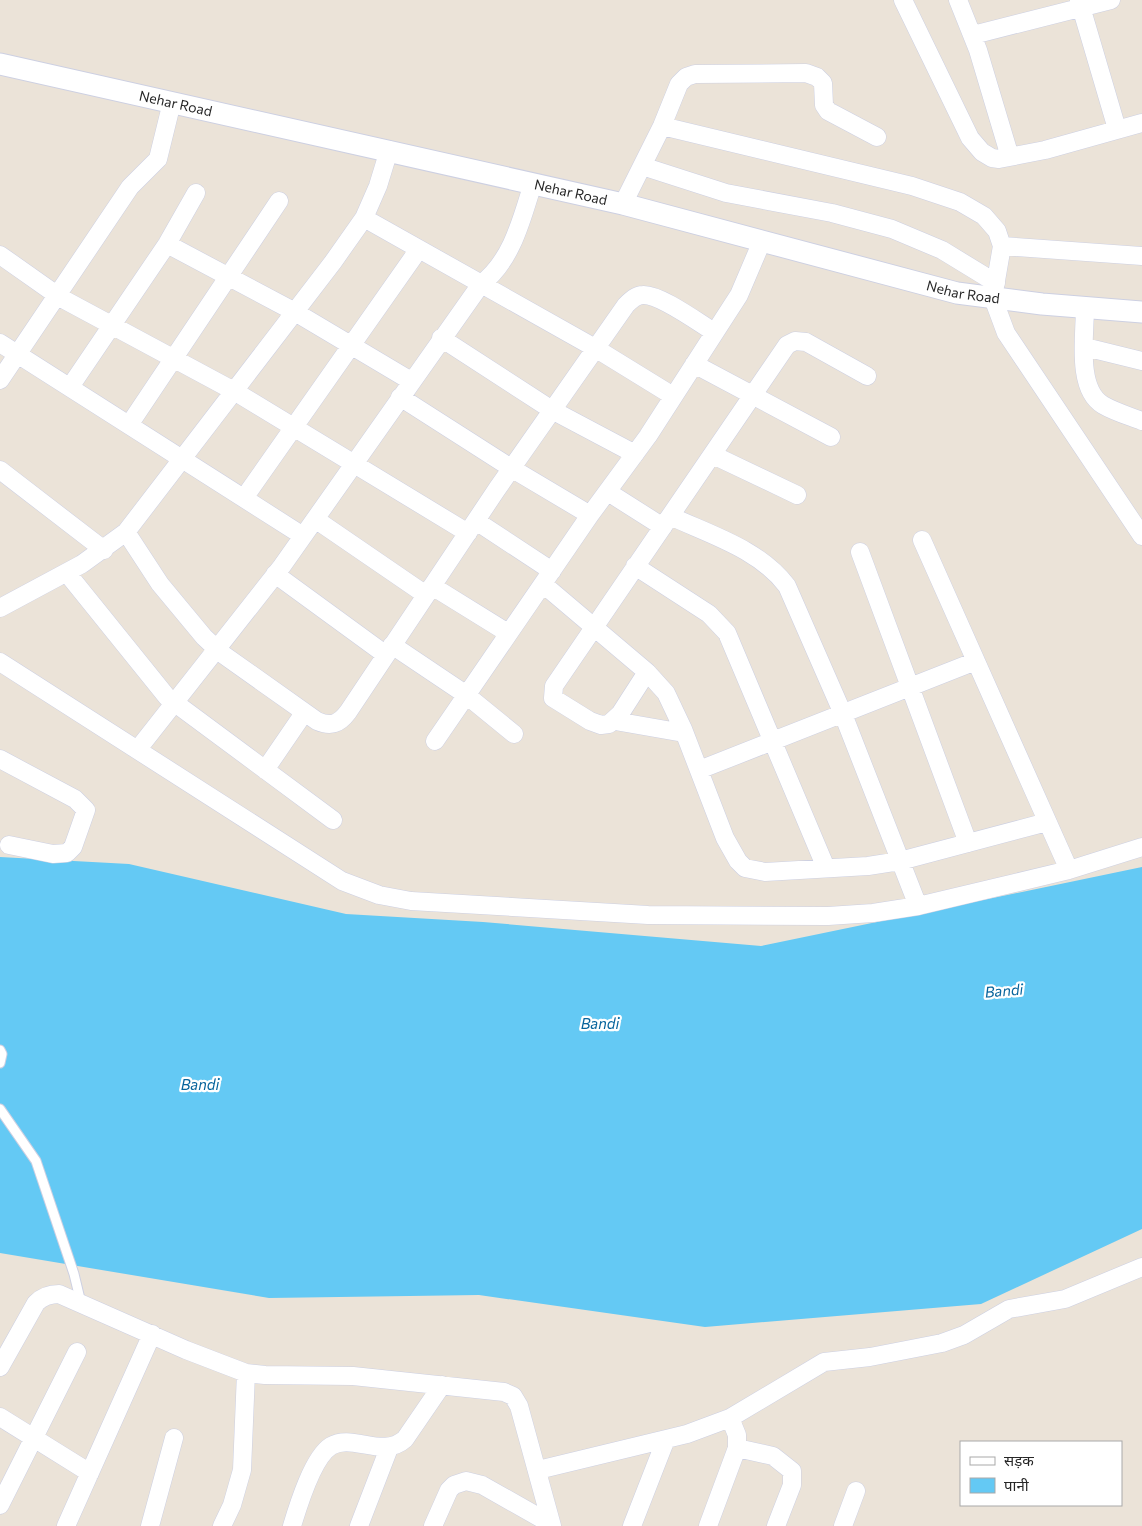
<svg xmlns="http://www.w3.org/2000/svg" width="1142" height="1526" viewBox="0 0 1142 1526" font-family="Commissioner,'Noto Sans Devanagari',sans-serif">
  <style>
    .water { fill: #64c9f4 }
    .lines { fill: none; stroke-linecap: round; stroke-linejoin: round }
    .service-casing { stroke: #cdd0e2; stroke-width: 11 }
    .minor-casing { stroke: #cdd0e2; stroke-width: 19 }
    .tertiary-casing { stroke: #cdd0e2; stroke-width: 23 }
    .service { stroke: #fff; stroke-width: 9 }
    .minor { stroke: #fff; stroke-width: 18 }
    .tertiary { stroke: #fff; stroke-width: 21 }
    .labels { text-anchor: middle; stroke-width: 4.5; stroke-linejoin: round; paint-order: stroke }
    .street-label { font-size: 14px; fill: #272727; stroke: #fff }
    .water-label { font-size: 15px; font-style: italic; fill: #07649c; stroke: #fff }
  </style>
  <rect width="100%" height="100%" fill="#ebe3d8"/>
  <!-- water -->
  <path class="water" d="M0,857L129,864L346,914L483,922L761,946L1142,867V1229L981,1304L705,1327L479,1295L269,1298L0,1253Z"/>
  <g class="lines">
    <!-- service casing -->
    <g class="service-casing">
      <path id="service" d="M0,1050L2,1054L0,1063
        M0,1109L36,1161L74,1274L81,1303"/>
    </g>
    <!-- minor casing -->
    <g class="minor-casing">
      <path id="minor" d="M903,0L970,138L982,152L992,158L999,159L1045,150L1142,123
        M958,0L978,50L1010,157
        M1079,0L1117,129
        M973,35L1111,0
        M662,126L912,186L960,202L984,216L997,231L1002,246L993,298L1006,333L1142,536
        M642,166L726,193L832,213L892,229L942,250L996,283
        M623,204L662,126L679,84L686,77L695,74L806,73L817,77L823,83L824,105L828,111L877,137
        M364,218L595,348L673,396
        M167,244L295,312L411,381
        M1002,246L1142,256
        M0,255L61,298L234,391L468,533
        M1085,307C1085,335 1076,389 1103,405C1115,412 1129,416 1142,421
        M441,338L552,410L635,454
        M0,343L303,536
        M1085,347L1142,361
        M694,364L831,437
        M0,380L130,187L158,159L172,102
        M70,387L167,244L196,193
        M400,397L511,468L590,515
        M129,425L279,201
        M713,455L797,495
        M0,470L104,550
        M608,492L663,527
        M244,498L419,249
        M670,516C711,535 759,549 787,586L843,714L918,906
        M315,519L426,595
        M476,521L552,571
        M126,532L160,584L204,637L221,653L317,721C331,727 339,724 348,712L497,489L626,305C631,300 636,295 643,295C660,294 699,323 714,332
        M922,540L1069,870
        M860,552L968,843
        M635,566L709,614L727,633L826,868
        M67,573L167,697L333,820
        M275,574L386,655
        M543,584L647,672L666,693L683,729L725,838L738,861L745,868L765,872L868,866L900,861L1047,822
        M432,586L508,633
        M0,608L82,564L126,532L333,262L364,218L378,186L389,150
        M392,645L465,694L514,734
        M0,662L342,881L379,895L411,901L648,915L828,916L873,913L918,906L1069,870L1142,847
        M647,672L620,714L609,724L601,725L590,721L553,698L554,686L787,345L795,341L806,342L867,376
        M615,721L678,732L683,729
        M435,741L590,515L648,436L739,295L762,241
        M138,749L282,566L481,284C512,261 522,218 533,183
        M0,759L75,799L86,810L73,847L67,853L53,854L9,845
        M265,770L304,713
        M699,770L976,661
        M0,1367L36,1303C42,1297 50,1294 59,1294L186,1350L246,1373L265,1375L353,1376L504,1392L513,1396L519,1406L552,1526
        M0,1417L90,1473
        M737,1448L773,1456L792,1471V1485L776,1526
        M538,1470L687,1434L730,1418L824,1362L870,1357L942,1343L964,1335L1009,1309L1065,1299L1142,1267
        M0,1505L77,1352
        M66,1526L152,1334
        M150,1526L174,1438
        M222,1526L232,1505L242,1470L246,1373
        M292,1526C298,1506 313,1457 331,1446C352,1433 383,1459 405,1439L442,1385
        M359,1526L389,1448
        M433,1526L449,1490L454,1485L466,1481L482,1485L551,1524
        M632,1526L666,1439
        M708,1526L737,1448V1435L730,1418
        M843,1526L856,1491"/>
    </g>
    <!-- tertiary casing -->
    <g class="tertiary-casing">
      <g id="tertiary">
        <path id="s1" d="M0,64L623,204L957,293L1042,304L1142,312"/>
      </g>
    </g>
    <!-- service -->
    <use href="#service" class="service"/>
    <!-- minor -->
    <use href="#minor" class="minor"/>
    <!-- tertiary -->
    <use href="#tertiary" class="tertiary"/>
  </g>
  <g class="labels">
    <!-- street labels -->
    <g class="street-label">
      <text dy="5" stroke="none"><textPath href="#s1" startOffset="180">Nehar Road</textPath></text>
      <text dy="5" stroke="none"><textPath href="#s1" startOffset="585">Nehar Road</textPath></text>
      <text dy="5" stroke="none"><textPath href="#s1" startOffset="990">Nehar Road</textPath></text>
    </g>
    <!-- water labels -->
    <g class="water-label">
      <text transform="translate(1004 991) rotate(-5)" y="5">Bandi</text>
      <text x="600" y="1029">Bandi</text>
      <text x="200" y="1090">Bandi</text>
    </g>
  </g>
  <!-- legend -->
  <rect x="960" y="1441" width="162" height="65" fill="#ffffff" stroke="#a9a9a9"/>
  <rect x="970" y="1457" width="25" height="8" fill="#ffffff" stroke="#a9a9a9"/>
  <text x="1004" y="1466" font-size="15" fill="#272727">सड़क</text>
  <rect x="970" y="1478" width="25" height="15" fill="#64c9f4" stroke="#a9a9a9"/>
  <text x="1004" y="1491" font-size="15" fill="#272727">पानी</text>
</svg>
